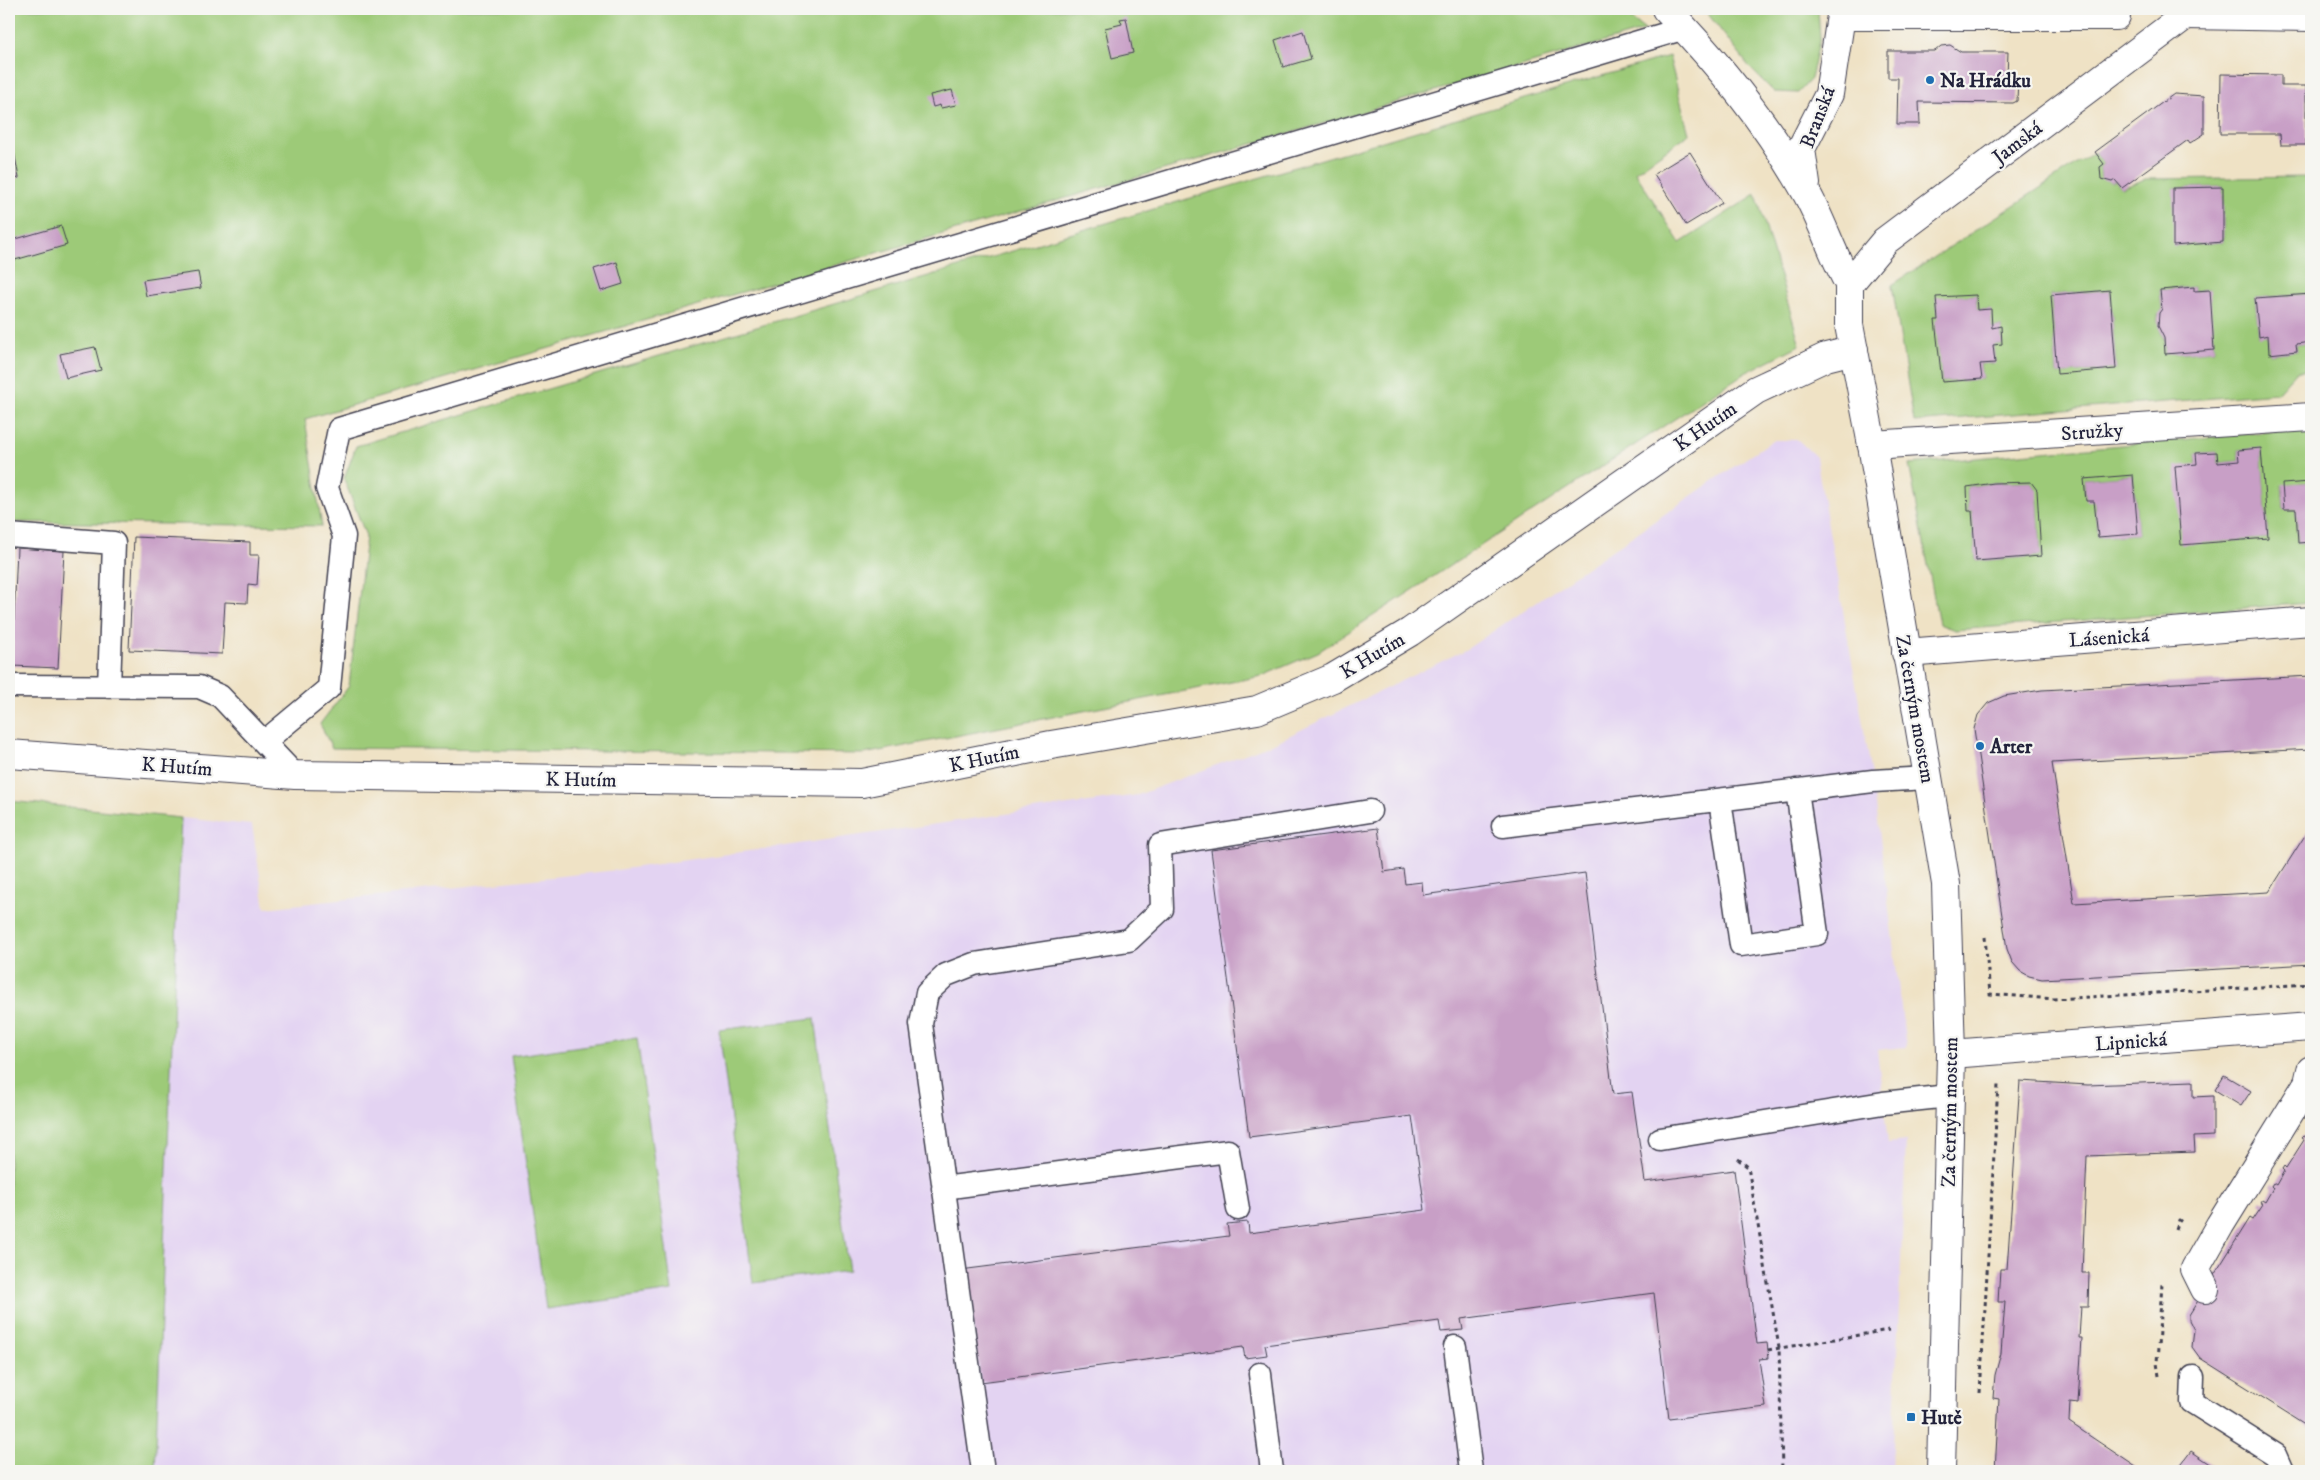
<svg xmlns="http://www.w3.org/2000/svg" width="2320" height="1480" viewBox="0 0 2320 1480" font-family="'IM FELL DW Pica',serif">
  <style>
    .built { fill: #e3d3f2 }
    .green { fill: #9dca78; stroke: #60765a; fill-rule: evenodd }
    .building { fill: #c89fc6 }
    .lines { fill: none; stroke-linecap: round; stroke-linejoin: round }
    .service-casing { stroke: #413f50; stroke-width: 25 }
    .minor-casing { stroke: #413f50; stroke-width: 30 }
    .tertiary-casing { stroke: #413f50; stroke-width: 30 }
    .path { stroke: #413f50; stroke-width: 3; stroke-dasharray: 4 4; stroke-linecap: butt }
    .service { stroke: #fff; stroke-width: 22 }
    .minor { stroke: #fff; stroke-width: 28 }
    .tertiary { stroke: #fff; stroke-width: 28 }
    .poi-dot { fill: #1f6fb2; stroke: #f6f6f2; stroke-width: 2 }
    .labels { text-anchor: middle; stroke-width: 4.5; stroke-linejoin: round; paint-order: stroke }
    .poi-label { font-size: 20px; font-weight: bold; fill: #22223b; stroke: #f6f6f2; text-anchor: start }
    .street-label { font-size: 20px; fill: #22223b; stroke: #f6f6f2 }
  </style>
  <rect width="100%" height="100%" fill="#f6f6f2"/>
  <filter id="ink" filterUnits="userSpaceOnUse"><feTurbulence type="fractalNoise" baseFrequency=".02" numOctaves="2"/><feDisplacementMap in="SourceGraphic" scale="10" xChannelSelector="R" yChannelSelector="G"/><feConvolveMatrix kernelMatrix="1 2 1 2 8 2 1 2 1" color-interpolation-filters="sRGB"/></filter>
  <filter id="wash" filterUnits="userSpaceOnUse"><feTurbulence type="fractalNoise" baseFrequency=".0096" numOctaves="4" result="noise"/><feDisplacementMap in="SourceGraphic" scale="20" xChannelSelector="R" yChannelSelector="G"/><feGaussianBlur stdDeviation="1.12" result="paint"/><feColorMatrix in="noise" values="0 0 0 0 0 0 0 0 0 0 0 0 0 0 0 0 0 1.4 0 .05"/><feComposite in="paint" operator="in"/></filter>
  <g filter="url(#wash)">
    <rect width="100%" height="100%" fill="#efe2c5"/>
    <!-- built -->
    <path class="built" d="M1773,440H1798L1816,457L1873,781L1906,1047L1877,1050L1888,1143L1906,1141L1892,1471H155L181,818L252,825L265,908L617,870L1138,795L1274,743L1467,649Z"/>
    <!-- green -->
    <path class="green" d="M9,9H1618L1645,30L305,419L322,526L9,522Z
      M1704,9H1818L1820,37L1811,79L1798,93L1774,92L1751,69Z
      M1669,56L1689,134L1635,172L1680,243L1756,194L1800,345L1745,373L1318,652L1262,676L864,754L332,748L320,724L349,686L366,536L344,479L356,446Z
      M2095,152L2104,164L2100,167L2101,178L2112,182L2115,180L2122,188L2145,179L2311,177V294L2255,298L2259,336L2268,335L2269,354L2297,351L2296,344L2311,342V371H2297L2277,393L1914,422L1892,285ZM2223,187V242L2174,246V188ZM2194,287V291L2209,290L2214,350L2165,354C2165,349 2165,345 2164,341C2162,330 2152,320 2162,309L2160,290ZM2110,290L2116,369L2057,374L2051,295ZM1976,295L1977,310L1990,309L1992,328L2001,326L2002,344L1993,345L1995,363L1980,364L1982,379L1942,382L1936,321L1938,320L1936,298Z
      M2311,428V482L2282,485L2284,509H2296L2298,543L2311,542V603L1955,630L1939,624L1909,464ZM2261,449L2268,538L2181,544L2197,464L2196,453L2217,452L2218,463L2239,461L2238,450ZM2133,475L2138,534L2098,537L2094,501L2085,495L2084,479ZM2031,482L2037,490L2041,556L1976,561L1972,511H1968L1967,487L1994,483Z
      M9,801L181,818L155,1471H9Z
      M815,1018L849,1271L753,1283L719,1030Z
      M637,1038L672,1291L546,1309L511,1056Z"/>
    <g id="blocks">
      <!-- building -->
      <path class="building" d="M1126,18L1133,53L1112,58L1105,28L1122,24L1120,19Z
        M1303,31L1311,59L1283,67L1275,40Z
        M1950,45L1961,52H2008L2007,77H2018L2017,101L2013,103L1919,102L1920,124H1897L1898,78H1888V51H1935L1941,46Z
        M2221,74L2281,75V86H2306V145H2281L2280,134H2220Z
        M952,90L956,105L941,108L940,105L933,107L930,95Z
        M2174,94L2204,96V134L2190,143L2188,140L2122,188L2115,180L2112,182L2101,179L2100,167L2104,164L2095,152Z
        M13,146L19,178L9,180V147Z
        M1690,152L1722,203L1686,225L1654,174Z
        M2223,187V242L2173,246V188Z
        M61,226L67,245L15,260L9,241Z
        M617,262L623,284L601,291L594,269Z
        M198,272L201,288L146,296L143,280Z
        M2194,287V291L2210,290L2214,350L2165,354L2164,338L2158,326L2159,313L2162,309L2160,290Z
        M2110,290L2116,369L2057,374L2051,295Z
        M2311,294V342L2296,344L2297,351L2269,354L2268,335L2259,337L2255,298Z
        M1976,295L1977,310L1991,309L1992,328L2001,326L2002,344L1993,345L1995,363L1980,364L1982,379L1942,382L1935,320H1938L1936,297Z
        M95,347L101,370L66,378L60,354Z
        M2261,448L2268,538L2181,545L2175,466L2197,464L2196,453L2217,452L2218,463L2239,461L2238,450Z
        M2133,475L2138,534L2098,537L2094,501H2086L2084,479Z
        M2031,482L2037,490L2041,556L1976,561L1972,511H1968L1967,487L1994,483Z
        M2311,482V542L2298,543L2296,509H2284L2282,484Z
        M134,537L250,542V555H259L257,585L248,584L247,603L225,602L222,654L129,650Z
        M17,548L64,551L58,668L12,666Z
        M2311,676V749L2052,763L2074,903L2269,892L2311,826V964L2042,979L2029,976L2020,971L2012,962L2007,949L1974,729L1978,715L1988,703L2004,696L2042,690Z
        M1378,828L1384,872L1403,869L1405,884L1422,882L1423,895L1585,873L1613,1094L1632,1092L1645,1182L1734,1170L1757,1344L1767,1343L1769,1358L1759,1359L1766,1407L1669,1419L1654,1293L1461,1319L1463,1330L1441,1332L1439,1321L1265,1345L1267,1355L1245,1358L1243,1347L981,1382L966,1270L968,1269L1229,1236L1227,1224L1248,1222L1249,1233L1425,1210L1412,1116L1249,1137L1211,850Z
        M2224,1075L2251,1091L2241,1106L2215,1090Z
        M2020,1081L2088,1085L2193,1081V1097L2213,1096V1136L2194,1137L2195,1152L2087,1156L2082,1273H2089L2088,1306H2081L2079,1338H2082L2078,1403L2070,1402L2069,1422L2142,1471H1995L1999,1399L1993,1398L1995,1375L2001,1353L2005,1302H1998L2000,1269H2007Z
        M2311,1128L2310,1320L2311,1428L2200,1358L2192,1347L2194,1330L2189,1320V1315L2250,1218L2253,1220L2263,1205L2260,1203L2262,1200L2265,1202L2273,1188L2271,1186L2273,1183L2276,1185L2284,1171L2282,1169L2284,1166L2286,1168L2304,1140L2301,1138L2303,1136L2306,1137Z
        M2191,1451L2221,1471H2176Z"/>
    </g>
  </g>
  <g filter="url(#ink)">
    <use href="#blocks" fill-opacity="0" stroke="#413f50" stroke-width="1"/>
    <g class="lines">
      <!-- service casing -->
      <g class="service-casing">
        <path id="service" d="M9,535L114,543L109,687
          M9,686L199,687L220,696L295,775
          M264,742L329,688L344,536L327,488L339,429L1685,28
          M1720,800L1741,945L1817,934L1797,790
          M1503,826L1873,781L1928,778
          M1660,1139L1883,1103L1949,1096
          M943,1188L1228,1151L1238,1209
          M1455,1347L1471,1471
          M1260,1374L1272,1471
          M2193,1377L2192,1402L2276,1455L2283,1471
          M983,1471L921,1024L927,993L946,975L974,964L1129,940L1162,909L1160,845L1370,811"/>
      </g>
      <!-- minor casing -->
      <g class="minor-casing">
        <path id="minor" d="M1666,9C1720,65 1769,126 1807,194C1823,223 1833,256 1849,284
          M2186,15L2311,17
          M1842,16H2116
          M1806,184L1801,149L1829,94L1842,9
          M1872,445L2311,417
          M1906,653L2311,621
          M9,754L295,775L862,783L1051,745L1257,710L1333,678L1410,632L1756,390L1826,357L1854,350
          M1951,1054L2311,1027
          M2205,1289L2195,1269L2220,1225L2308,1083L2311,1070"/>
      </g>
      <!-- tertiary casing -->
      <g class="tertiary-casing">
        <path id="tertiary" d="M1941,1471L1951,1054L1946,884L1872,445L1849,325V284L1885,241L2194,9"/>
      </g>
      <!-- path -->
      <path class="path" d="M1985,937L1990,994L2054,999L2311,984
        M1738,1159L1748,1167L1779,1347L1782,1471
        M2176,1229L2179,1220L2183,1223
        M1768,1350L1889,1330
        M2159,1376L2157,1363L2162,1283
        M1980,1393L1998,1085"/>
      <!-- service -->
      <use href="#service" class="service"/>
      <!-- minor -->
      <use href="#minor" class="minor"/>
      <!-- tertiary -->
      <use href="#tertiary" class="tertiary"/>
    </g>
  </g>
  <!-- markers -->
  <g class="poi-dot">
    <circle cx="1930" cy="80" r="5"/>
    <circle cx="1980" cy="746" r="5"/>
    <rect x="1906" y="1412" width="10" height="10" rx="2.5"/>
  </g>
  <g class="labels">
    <!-- poi labels -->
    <g class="poi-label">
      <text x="1940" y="87">Na Hrádku</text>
      <text x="1990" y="753">Arter</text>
      <text x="1921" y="1424">Hutě</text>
    </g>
    <!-- street labels -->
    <g class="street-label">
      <text transform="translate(1817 117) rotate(-69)" y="7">Branská</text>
      <text transform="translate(2017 142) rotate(-37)" y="7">Jamská</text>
      <text transform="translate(1705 426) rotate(-35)" y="7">K Hutím</text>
      <text transform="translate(2092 431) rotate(-4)" y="7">Stružky</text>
      <text transform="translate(2109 637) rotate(-4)" y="7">Lásenická</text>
      <text transform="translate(1372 655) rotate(-31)" y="7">K Hutím</text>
      <text transform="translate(1916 709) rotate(80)" y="7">Za černým mostem</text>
      <text transform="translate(984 758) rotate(-12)" y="7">K Hutím</text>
      <text transform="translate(177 766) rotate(4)" y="7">K Hutím</text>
      <text transform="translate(581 779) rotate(1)" y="7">K Hutím</text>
      <text transform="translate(2131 1041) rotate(-4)" y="7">Lipnická</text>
      <text transform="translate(1949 1112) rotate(-89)" y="7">Za černým mostem</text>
    </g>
  </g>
  <!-- margin -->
  <rect width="2320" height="1480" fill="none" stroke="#f6f6f2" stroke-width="30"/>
</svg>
